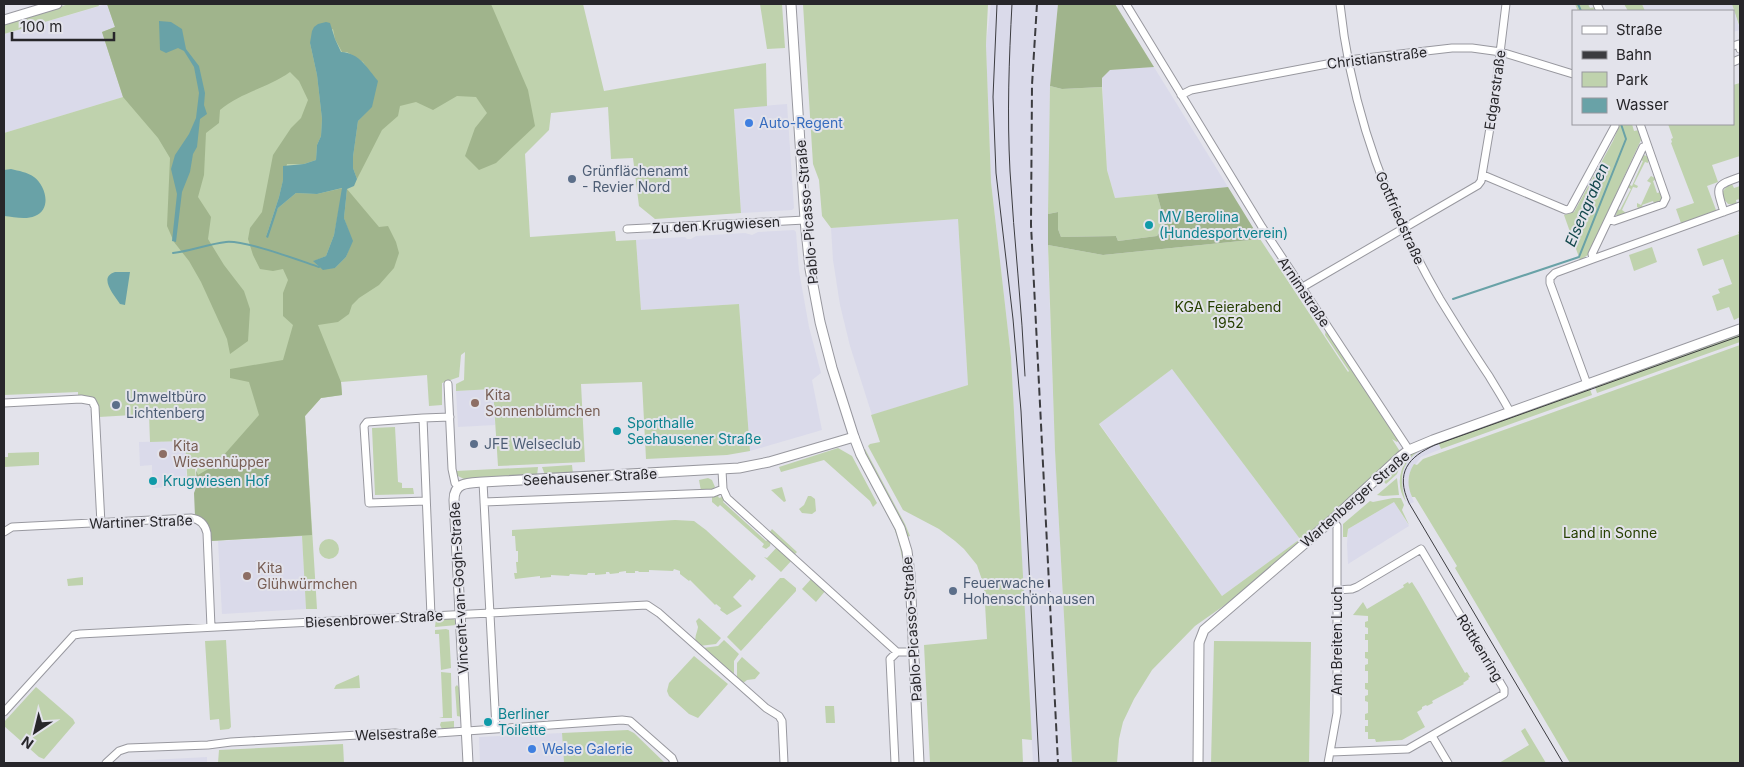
<svg xmlns="http://www.w3.org/2000/svg" width="1744" height="767" viewBox="0 0 1744 767" font-family="Inter,sans-serif">
  <style>
    .built { fill: #dadaea }
    .green { fill: #bfd2ad; fill-rule: evenodd }
    .forest { fill: #a0b48c }
    .water { fill: #69a2a7 }
    .lines { fill: none; stroke-linecap: round; stroke-linejoin: round }
    .stream { stroke: #69a2a7; stroke-width: 2 }
    .minor-casing { stroke: #98989f; stroke-width: 9 }
    .tertiary-casing { stroke: #98989f; stroke-width: 11 }
    .secondary-casing { stroke: #98989f; stroke-width: 11 }
    .minor { stroke: #fff; stroke-width: 7 }
    .tertiary { stroke: #fff; stroke-width: 9 }
    .secondary { stroke: #fff; stroke-width: 9 }
    .tram { stroke: #3c3c40; stroke-width: 1 }
    .rail { stroke: #3c3c40; stroke-width: 2; stroke-dasharray: 8 4; stroke-linecap: butt }
    .shop-dot { fill: #3f7fe0; stroke: #e3e3eb; stroke-width: 2 }
    .service-dot { fill: #5c6f8a; stroke: #e3e3eb; stroke-width: 2 }
    .culture-dot { fill: #0f9aa8; stroke: #e3e3eb; stroke-width: 2 }
    .education-dot { fill: #8d6e63; stroke: #e3e3eb; stroke-width: 2 }
    .labels { text-anchor: middle; stroke-width: 4; stroke-linejoin: round; paint-order: stroke }
    .street-label { font-size: 14px; fill: #27262a; stroke: #e3e3eb }
    .shop-label { font-size: 14px; fill: #366cbe; stroke: #e3e3eb; text-anchor: start }
    .service-label { font-size: 14px; fill: #4e5e75; stroke: #e3e3eb; text-anchor: start }
    .culture-label { font-size: 14px; fill: #0d838f; stroke: #e3e3eb; text-anchor: start }
    .park-label { font-size: 14px; fill: #263f00; stroke: #e3e3eb }
    .education-label { font-size: 14px; fill: #785e54; stroke: #e3e3eb; text-anchor: start }
    .water-label { font-size: 15px; font-style: italic; fill: #13484c; stroke: #e3e3eb }
  </style>
  <rect width="100%" height="100%" fill="#e3e3eb"/>
  <!-- built -->
  <path class="built" d="M107,4L115,27L102,32L123,97L4,133V34Z
    M991,4H1058L1050,86L1048,255L1055,451L1072,763H1033L1011,357L991,182L986,45Z
    M1642,4H1732L1740,30L1733,32V11H1645Z
    M1154,67L1228,187L1115,198L1107,170L1102,78L1110,70Z
    M787,104L794,208L792,210L741,213L734,108Z
    M958,219L968,385L872,415L850,346L840,305L833,260L831,228Z
    M794,230L796,232L799,271L809,327L821,373L812,380L822,430L750,451L739,304L641,310L636,240L685,237L687,239H691L696,236L745,233L752,235L758,232Z
    M1172,369L1300,539L1222,596L1099,423Z
    M493,389L495,425L458,427L456,391Z
    M185,441L187,486L152,488V465L140,466L139,442Z
    M1438,442L1441,449L1421,457L1410,472L1408,478L1411,495L1414,502L1408,505L1402,487L1404,468L1409,459L1417,452Z
    M1394,502L1409,526L1348,564L1347,544L1348,529Z
    M302,536L306,609L222,614L218,541Z
    M562,733L564,763H480L479,737Z
    M207,757V763H112L113,762Z"/>
  <!-- green -->
  <path class="green" d="M69,4H98L99,6L4,34V24Z
    M107,4H583L604,91L766,63L767,106L734,109L741,213L655,219L639,206L633,158L611,159L608,107L551,113L549,130L525,154L530,237L615,231L616,241L636,240L641,310L739,304L750,451L727,455L646,459L642,382L581,384L585,462L498,466L493,389L456,391V384L464,380L465,352L461,355L459,377L442,383V405L429,406L427,375L341,382L342,395L321,398L305,416L317,609H306L302,536L210,541C210,535 210,528 206,522C203,519 199,518 198,514C192,498 198,483 197,467H195L196,483L188,489L185,441L150,442L149,414L99,417C98,400 95,396 78,397V392L4,395V133L123,97L102,32L115,27Z
    M760,4H782L785,48L767,49Z
    M803,4H988L986,45L991,182L1011,357L1032,740L1022,739L1023,763H930L924,645L987,639L984,586L977,565L964,549L955,541L939,529L903,510L868,446L870,444L880,442L871,415L968,385L958,219L831,228L822,216L819,180L813,164Z
    M1575,4H1588L1590,8L1595,7V9L1591,11H1578Z
    M1624,4H1642L1645,11H1628Z
    M1732,4H1740V28Z
    M1740,83V156L1712,165L1718,182L1707,186L1716,210H1721L1682,226L1676,209L1694,203L1671,143L1672,142L1671,139L1673,138L1668,124H1733V85Z
    M1050,86L1062,89L1102,87L1107,170L1115,198L1157,194L1165,223L1157,236L1118,241L1116,236L1061,237L1058,229V212L1048,214Z
    M1620,124H1632L1634,131L1639,130L1641,140L1588,255L1580,260L1564,215L1574,212L1613,141Z
    M1644,155L1649,157L1648,163L1645,162L1634,184L1638,186L1637,188L1633,187L1622,210L1626,213L1625,214L1619,216L1616,215L1617,209L1620,210L1631,189L1627,187L1628,184L1632,186L1643,161L1639,159Z
    M1651,176L1657,179L1653,181L1657,193L1661,192L1662,199L1655,205L1653,201L1642,205L1644,209H1640L1637,207V203L1641,205L1651,183L1647,181Z
    M1729,184H1732L1734,188L1740,186V199L1736,200L1737,205L1728,204L1723,198V191Z
    M1740,231V317L1734,320L1729,307L1717,311L1712,296L1720,293L1718,289L1732,284L1723,259L1703,266L1697,249L1739,234L1738,232Z
    M1260,239L1348,372L1349,371L1325,335L1326,330L1399,440L1397,442L1392,439L1401,453L1294,550L1232,600L1195,626L1152,670L1134,699L1123,722L1119,739L1117,763H1072L1055,451L1048,245L1103,255ZM1172,369L1300,539L1222,596L1099,424Z
    M1652,247L1657,262L1634,271L1629,255Z
    M1740,333V342L1597,393L1595,387L1597,384Z
    M1740,345V763H1570L1455,568L1457,566L1415,497H1412C1407,485 1407,475 1414,464L1417,465L1423,459Z
    M1587,388L1590,389L1592,395L1441,449L1438,442Z
    M395,427L398,482L402,483V488H413L414,494L375,495L372,428Z
    M838,448L852,456L877,503L873,507L870,501L824,460L781,472L779,467Z
    M1424,448C1399,462 1399,479 1406,502C1397,488 1398,473 1407,459L1406,457Z
    M865,449L905,524L910,536L907,537L863,450Z
    M39,452V465L4,467V457H8V453Z
    M857,454L899,535L906,564L908,614L907,613C905,584 905,556 894,528L855,455Z
    M1402,461L1397,474L1386,484L1382,480Z
    M572,465L573,474L545,475L542,467Z
    M538,467L537,476L464,479L458,476L456,471Z
    M708,478L712,480L715,487L713,490L701,491L699,480Z
    M1397,478L1399,495L1383,496L1377,495Z
    M782,487L786,501L784,502L771,490Z
    M718,494H720L718,497L720,498L722,496L725,499L723,502L766,541L769,539L771,541L770,546L766,549L762,547L764,544L720,505L718,507L712,502V496Z
    M808,496H811L815,499L816,511L812,514L802,513L799,509L804,505Z
    M1393,498H1401L1404,505L1402,510L1409,525L1394,502L1348,529L1347,537H1343V524L1370,501L1373,502Z
    M675,520L694,521L706,530L756,576L752,581L750,579L733,597L742,606L727,615L720,610L721,608L716,604L715,605L690,580L689,581L680,574V571L674,569L673,571L649,570V572H639L638,571H635V573H626V571L619,572V573L610,574L609,572H606V574L595,575V573H588L587,575L570,574L569,576L551,575V577L540,578V576L515,579L514,573H517L516,562H518V551H516L515,536H512V530Z
    M772,529L797,552L794,555L769,533Z
    M319 549a10 10 0 1 1 20 0a10 10 0 1 1-20 0Z
    M777,547L792,560L781,572L764,557L767,558Z
    M83,577V585L68,586L67,579Z
    M780,578H784L796,588V591L741,651L727,637Z
    M812,578L826,590L816,602L802,589Z
    M1408,582L1409,584L1412,582L1419,593L1465,673L1467,672L1470,677L1468,678L1469,679L1463,683L1464,684L1432,701L1433,703L1427,706L1426,705L1422,707V709L1417,712L1425,727L1402,740L1376,742L1375,739H1368V732H1365V726H1368V720H1365V714L1368,713V702L1365,701V696L1368,695V690L1365,689V683H1368V671H1365V665L1368,664V659L1365,658V652H1368V640H1365V634H1368V628L1365,627V622L1368,621V616L1353,615L1363,602L1367,609L1404,587L1403,585Z
    M452,618L456,621L457,625L435,627L436,619Z
    M699,618L721,638L716,644L699,646C692,639 697,635 698,627L696,621Z
    M446,629L449,630L451,668L441,670L439,634H435V630Z
    M226,640L231,727L229,729L220,730L219,719L210,720L205,641Z
    M724,640L739,654L734,661V677L703,648L718,646Z
    M1214,641L1311,642L1309,763H1211Z
    M694,656L728,684L698,718L689,714L669,696L667,691L669,683Z
    M742,657L760,673L755,679L747,680L742,684L737,680V663Z
    M441,672L451,673L452,718H439L443,717Z
    M359,675L360,688L334,689L336,685Z
    M457,685L460,689L462,717L457,716L455,687Z
    M36,687L73,719L75,723L44,759L39,757L4,726V722Z
    M825,706H834L835,723H826Z
    M454,721V728L442,729L440,725L441,722Z
    M1525,728L1546,763H1499L1529,745L1521,731Z
    M628,730L634,733L665,763H564L562,733Z
    M343,744L344,763H218L219,750Z"/>
  <!-- forest -->
  <path class="forest" d="M107,4H491L528,90L535,126L496,163L479,170L465,156L475,128L487,113L476,97L457,96L433,110L416,102L400,106L398,116L382,130L357,179L353,168V157L358,121L372,106L367,68L363,62L347,52H342L335,39L333,29L310,43L317,75L322,119L321,136L317,145L316,160L304,164H287L279,197L266,237L278,208L296,193L317,194L343,188L334,235L326,256L314,261L335,268L346,257L352,241L344,218L347,189L379,227L388,226L396,242L399,253L394,268L379,285L359,298L352,305L349,314L338,322L318,325L341,382L342,395L321,398L305,416L312,535L210,541C210,529 208,520 195,516L194,493L197,485L196,470L198,475L215,465L259,415L249,382L230,378V369L283,360L293,325L283,316V293L288,280L283,269L273,271L260,269L253,255L248,239L250,228L262,212L273,155L291,128L301,118L308,100L299,81L290,72C268,88 241,92 220,110L219,123L206,133L204,175L198,197L211,217L208,239L224,265L244,291L250,309L248,341L230,354L227,339L201,282L189,261L174,242L167,226L170,158L158,138L123,97L102,32L115,27Z
    M1058,4H1115L1154,67L1110,70L1102,78V87L1062,89L1050,86Z
    M1228,187L1260,239L1103,255L1048,245V214L1058,212V229L1061,237L1116,236L1118,241L1157,236L1165,223L1157,194Z"/>
  <!-- water -->
  <path class="water" d="M159,21L171,22L182,29L186,49L199,66L205,93L204,105L207,114L200,119L197,147L193,154L190,172L182,192L176,242L172,241L177,194L171,169L175,155L189,134L196,118L199,93L194,67L184,51L178,48L166,53L160,50Z
    M326,22L330,23L335,39L341,52C360,53 367,68 378,81L372,107L358,121L353,157V168L357,179L354,186L347,189L344,218L353,241L346,257L335,268L323,270L313,261L326,256L334,235L342,188L317,194L296,193L278,208L268,238L266,237L279,197L283,180V166L304,164L316,160L317,145L321,136L322,119L317,75L310,43L312,31L314,27L318,24Z
    M11,169C19,171 27,172 34,177C46,186 52,209 35,216C26,220 14,217 4,216V170Z
    M115,272H130L125,305L120,304C114,295 98,277 115,272Z"/>
  <g class="lines">
    <!-- stream -->
    <path class="stream" d="M1578,4L1581,11
      M173,253C191,251 208,244 226,242C245,240 298,260 319,267
      M1453,299L1579,257L1626,139L1621,124"/>
    <!-- minor casing -->
    <g class="minor-casing">
      <path id="minor" d="M1126,4L1262,227L1409,450
        M1340,4C1351,109 1387,208 1440,299C1456,325 1472,351 1489,376C1496,388 1504,400 1510,412
        M1597,4L1600,11
        M1733,46L1739,44L1740,49
        M1733,62L1740,59
        M1181,95L1191,90L1348,60L1452,48H1472L1501,52L1573,74
        M1483,175L1566,210L1570,209L1615,126
        M1724,212C1716,186 1714,186 1740,177
        M1610,219L1614,221L1663,204L1666,198L1640,124
        M627,229L805,220
        M1593,259L1740,206
        M1301,288L1478,185L1481,181L1493,110L1506,4
        M448,384L452,469L455,483L458,486
        M1587,384L1550,283V278L1555,273L1593,259L1592,254L1643,147L1647,146
        M4,403L81,399L92,401L95,407L101,524
        M423,418L367,422L364,426L369,503L426,501
        M722,470L723,489L727,498L897,652H914
        M483,482L496,728
        M484,502L713,493L723,489
        M4,532L12,527L191,518C200,519 205,524 207,533L211,627
        M431,616L423,418L450,417
        M4,712L74,635L80,634L647,605L659,613L766,708L779,716L782,721L784,763
        M1432,736L1448,763
        M1331,752L1408,749L1504,694V689L1421,549L1357,587L1352,589L1337,590
        M106,763L119,751L128,748L208,745L231,742L395,733L409,735L622,720L630,721L672,758L674,763
        M895,763L890,659L897,652
        M1328,763L1337,713V526L1332,520"/>
    </g>
    <!-- tertiary casing -->
    <g class="tertiary-casing">
      <path id="tertiary" d="M4,20L57,4
        M468,763L454,500C454,482 468,483 483,482L739,468L769,462L854,437
        M1198,763L1199,643L1204,630L1332,520L1401,456L1409,450L1433,440L1740,329"/>
    </g>
    <!-- secondary casing -->
    <g class="secondary-casing">
      <path id="secondary" d="M791,4L805,220L810,269L820,322L832,368L854,437L861,455L900,528L907,551L910,575L919,763"/>
    </g>
    <!-- minor -->
    <use href="#minor" class="minor"/>
    <!-- tertiary -->
    <use href="#tertiary" class="tertiary"/>
    <!-- secondary -->
    <use href="#secondary" class="secondary"/>
    <!-- tram -->
    <path class="tram" d="M997,4L993,97L996,173L1013,319L1021,411L1039,763
      M1012,4C1009,59 1007,115 1010,171C1014,240 1022,308 1025,376
      M1563,763L1409,503C1395,473 1408,457 1435,445L1740,336"/>
    <!-- rail -->
    <path class="rail" d="M1037,4L1032,85L1031,225L1058,763"/>
  </g>
  <!-- markers -->
  <g class="shop-dot">
    <circle cx="749" cy="123" r="5"/>
    <circle cx="532" cy="749" r="5"/>
  </g>
  <g class="service-dot">
    <circle cx="572" cy="179" r="5"/>
    <circle cx="116" cy="405" r="5"/>
    <circle cx="474" cy="444" r="5"/>
    <circle cx="953" cy="591" r="5"/>
  </g>
  <g class="culture-dot">
    <circle cx="1149" cy="225" r="5"/>
    <circle cx="617" cy="431" r="5"/>
    <circle cx="153" cy="481" r="5"/>
    <circle cx="488" cy="722" r="5"/>
  </g>
  <g class="education-dot">
    <circle cx="475" cy="403" r="5"/>
    <circle cx="163" cy="454" r="5"/>
    <circle cx="247" cy="576" r="5"/>
  </g>
  <g class="labels">
    <!-- street labels -->
    <g class="street-label">
      <text transform="translate(1377 58) rotate(-7)" y="5">Christianstraße</text>
      <text transform="translate(1495 90) rotate(-82)" y="5">Edgarstraße</text>
      <text transform="translate(807 212) rotate(-95)" y="5">Pablo-Picasso-Straße</text>
      <text transform="translate(1400 218) rotate(66)" y="5">Gottfriedstraße</text>
      <text transform="translate(716 225) rotate(-3)" y="5">Zu den Krugwiesen</text>
      <text transform="translate(1304 292) rotate(56)" y="5">Arnimstraße</text>
      <text transform="translate(590 477) rotate(-3)" y="5">Seehausener Straße</text>
      <text transform="translate(1355 499) rotate(-41)" y="5">Wartenberger Straße</text>
      <text transform="translate(141 522) rotate(-2)" y="5">Wartiner Straße</text>
      <text transform="translate(459 588) rotate(-93)" y="5">Vincent-van-Gogh-Straße</text>
      <text transform="translate(374 619) rotate(-3)" y="5">Biesenbrower Straße</text>
      <text transform="translate(912 629) rotate(-94)" y="5">Pablo-Picasso-Straße</text>
      <text transform="translate(1337 641) rotate(-90)" y="5">Am Breiten Luch</text>
      <text transform="translate(1480 648) rotate(59)" y="5">Röttkenring</text>
      <text transform="translate(396 734) rotate(-2)" y="5">Welsestraße</text>
    </g>
    <!-- shop labels -->
    <g class="shop-label">
      <text x="759" y="128">Auto-Regent</text>
      <text x="542" y="754">Welse Galerie</text>
    </g>
    <!-- service labels -->
    <g class="service-label">
      <text x="582" y="176">Grünflächenamt<tspan x="582" dy="16">- Revier Nord</tspan></text>
      <text x="126" y="402">Umweltbüro<tspan x="126" dy="16">Lichtenberg</tspan></text>
      <text x="484" y="449">JFE Welseclub</text>
      <text x="963" y="588">Feuerwache<tspan x="963" dy="16">Hohenschönhausen</tspan></text>
    </g>
    <!-- culture labels -->
    <g class="culture-label">
      <text x="1159" y="222">MV Berolina<tspan x="1159" dy="16">(Hundesportverein)</tspan></text>
      <text x="627" y="428">Sporthalle<tspan x="627" dy="16">Seehausener Straße</tspan></text>
      <text x="163" y="486">Krugwiesen Hof</text>
      <text x="498" y="719">Berliner<tspan x="498" dy="16">Toilette</tspan></text>
    </g>
    <!-- park labels -->
    <g class="park-label">
      <text x="1228" y="312">KGA Feierabend<tspan x="1228" dy="16">1952</tspan></text>
      <text x="1610" y="538">Land in Sonne</text>
    </g>
    <!-- education labels -->
    <g class="education-label">
      <text x="485" y="400">Kita<tspan x="485" dy="16">Sonnenblümchen</tspan></text>
      <text x="173" y="451">Kita<tspan x="173" dy="16">Wiesenhüpper</tspan></text>
      <text x="257" y="573">Kita<tspan x="257" dy="16">Glühwürmchen</tspan></text>
    </g>
    <!-- water labels -->
    <g class="water-label">
      <text transform="translate(1587 205) rotate(-67)" y="5">Elsengraben</text>
    </g>
  </g>
  <!-- border -->
  <rect width="1744" height="767" fill="none" stroke="#27262a" stroke-width="10"/>
  <!-- legend -->
  <rect x="1572" y="10" width="162" height="115" fill="#e3e3eb" stroke="#98979e"/>
  <rect x="1582" y="26" width="25" height="8" fill="#ffffff" stroke="#98979e"/>
  <text x="1616" y="35" font-size="15" fill="#27262a">Straße</text>
  <rect x="1582" y="51" width="25" height="8" fill="#3c3c40" stroke="#98979e"/>
  <text x="1616" y="60" font-size="15" fill="#27262a">Bahn</text>
  <rect x="1582" y="72" width="25" height="15" fill="#bfd2ad" stroke="#98979e"/>
  <text x="1616" y="85" font-size="15" fill="#27262a">Park</text>
  <rect x="1582" y="98" width="25" height="15" fill="#69a2a7" stroke="#98979e"/>
  <text x="1616" y="110" font-size="15" fill="#27262a">Wasser</text>
  <!-- north arrow -->
  <g transform="translate(35 732) rotate(215)" stroke="#e3e3eb" stroke-width="4" paint-order="stroke">
  <path d="M0-4L9 19L0 12L-9 19Z" fill="#27262a"/>
  <text y="-8" font-size="14" font-weight="bold" text-anchor="middle" fill="#27262a">N</text>
  </g>
  <!-- scale -->
  <path d="M12 32v8h102v-8" fill="none" stroke="#27262a" stroke-width="2.5"/>
  <text x="20" y="32" font-size="15" fill="#27262a" stroke="#e3e3eb" stroke-width="4" paint-order="stroke">100 m</text>
</svg>
